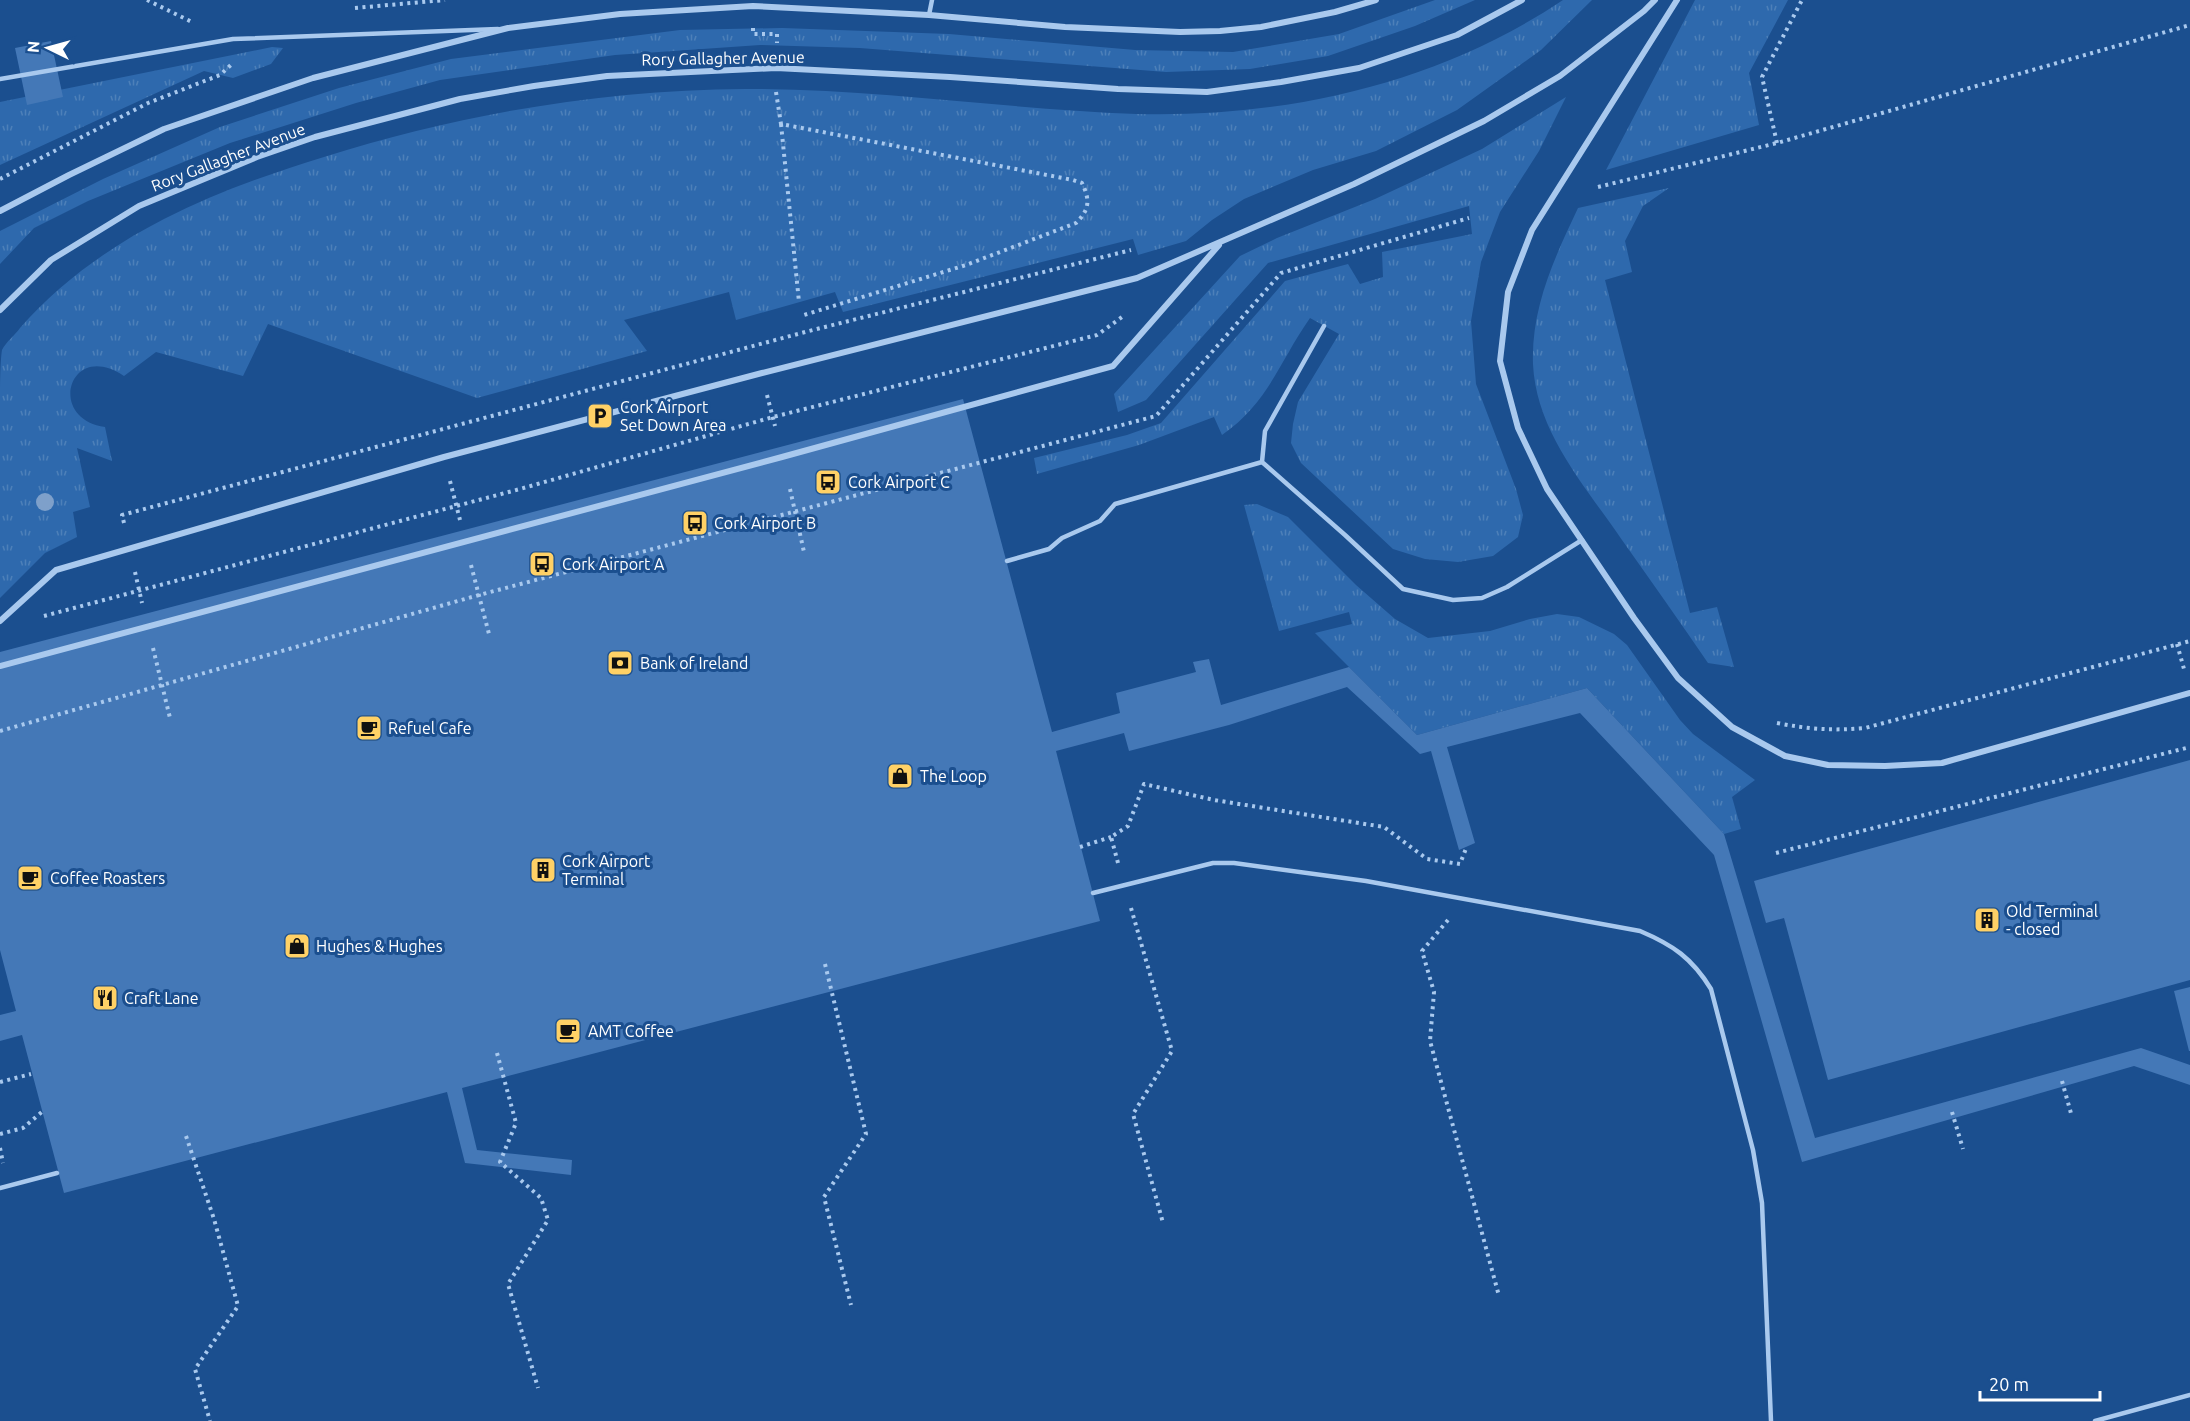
<svg xmlns="http://www.w3.org/2000/svg" width="2190" height="1421" viewBox="0 0 2190 1421" font-family="Ubuntu,sans-serif">
  <style>
    .grass { fill: url(#grass-tufts) }
    .building { fill: #4478b7 }
    .lines { fill: none; stroke-linecap: round; stroke-linejoin: round }
    .path { stroke: #a9c9ee; stroke-width: 4; stroke-dasharray: 3 4.5; stroke-linecap: butt }
    .lane { stroke: #a9c9ee; stroke-width: 4.5 }
    .street { stroke: #a9c9ee; stroke-width: 6 }
    .tree { fill: #7ea0ca }
    .labels { text-anchor: middle; stroke-width: 6; stroke-linejoin: round; paint-order: stroke }
    .street-label { font-size: 16px; fill: #fff; stroke: #1b4f8f }
    .poi-label { font-size: 16px; fill: #fff; stroke: #1b4f8f; text-anchor: start }
  </style>
  <defs>
    <pattern id="grass-tufts" width="24" height="20" patternUnits="userSpaceOnUse" patternTransform="scale(1.5)"><rect width="24" height="20" fill="#2e69ad"/><path d="M3 7l-1-3M5 7V3M7 7l1-3M15 17l-1-3M17 17v-4M19 17l1-3" fill="none" stroke="#4d80b9"/></pattern>
  </defs>
  <rect width="100%" height="100%" fill="#1b4f8f"/>
  <!-- grass -->
  <path class="grass" d="M1435,0H1475L1415,26L1328,56L1250,69L1166,72L860,48L760,45L615,55L440,80L356,103L230,143L88,201L34,228L0,264V231L103,179L220,127L339,88L451,59L680,30L782,28L949,34L1135,50L1233,52L1339,34Z
    M1563,0H1592L1541,50L1457,110L1376,151L1313,170L1244,199L1212,220L1186,241L1138,255L1133,239L843,312L835,292L736,320L729,292L624,320L647,351L477,398L268,324L243,376L156,352L124,376C69,339 46,419 105,427L112,461L77,448L90,507L73,512L77,537L45,553L0,598C0,534 0,470 0,407C0,392 0,362 2,350C6,342 15,335 20,328C59,283 111,246 164,219C215,193 269,174 324,157C460,114 602,90 746,89C876,89 1006,109 1136,114C1285,118 1438,84 1563,0Z
    M1695,0H1788L1749,73L1759,125L1606,170Z
    M272,47L283,48L271,64L233,78L204,71L0,165V102Z
    M1566,97L1539,151L1500,212L1481,262L1471,321L1476,384L1516,489L1523,515L1518,537L1493,556L1458,562L1425,559L1393,549L1301,463L1291,443L1293,424L1298,402L1339,334L1310,318C1279,362 1269,402 1222,435L1214,417L1139,445L1037,474L1034,458L1127,435L1161,423L1285,281L1348,264L1360,284L1383,277L1382,252L1472,234L1469,206L1268,263L1146,400L1118,412L1114,394L1240,256L1277,238L1375,199L1482,149Z
    M1669,188L1643,206L1625,241L1632,272L1605,280L1690,613L1717,607L1734,667L1708,663C1680,622 1651,581 1622,540C1586,487 1536,432 1533,364C1531,307 1555,257 1578,208Z
    M1257,504L1288,517L1356,585L1395,619L1428,638L1490,631L1530,619L1557,614L1579,617L1614,634L1627,645L1680,720L1693,734L1755,780L1732,797L1741,829L1724,834L1587,688L1417,735L1315,633L1352,624L1349,612L1279,631L1244,505Z"/>
  <!-- building -->
  <path class="building" d="M51,41L63,97L27,105L15,48Z
    M963,399L1052,732L1120,713L1116,693L1196,672L1193,662L1209,659L1221,705L1349,667L1417,735L1587,688L1724,834L1815,1138L2141,1048L2190,1065V1085L2134,1066L1802,1162L1714,855L1580,713L1447,747L1475,843L1459,850L1431,751L1420,754L1347,687L1229,725L1129,751L1124,733L1056,751L1100,921L462,1088L477,1150L572,1160L571,1175L465,1163L447,1092L64,1193L22,1035L0,1041V1015L16,1011L0,950V652Z
    M2190,760V980L1828,1080L1784,918L1766,923L1754,881Z
    M2190,987V1051H2189L2174,991Z"/>
  <g class="lines">
    <!-- path -->
    <path class="path" d="M147,0L192,22
      M355,8L445,0
      M753,28V34H777V43
      M776,92L781,124L1073,180L1082,183C1090,200 1090,209 1076,223L966,265L804,315
      M781,124L799,302
      M1777,143L1762,77L1802,0
      M0,179L148,103L220,75L232,64
      M1598,187L1777,143L2190,25
      M767,395L775,426
      M450,481L460,520
      M790,489L804,552
      M124,523L122,515L809,331L1131,250
      M471,565L489,634
      M135,572L142,603
      M44,616L520,489L773,417L1097,335L1122,317
      M2177,644L2184,669
      M153,648L170,718
      M1777,723C1808,729 1833,731 1865,728L2190,641
      M0,731L479,595L1156,416L1281,273L1469,218
      M1080,847L1111,837
      M1776,853L2190,747
      M1118,863L1111,837L1128,826L1144,784L1214,800L1384,827L1427,859L1460,864L1467,846
      M1131,908L1172,1051L1133,1114L1163,1223
      M1448,920L1422,951L1434,992L1430,1041L1499,1296
      M825,964L866,1134L824,1197L851,1305
      M497,1053L516,1123L500,1162L541,1198L548,1220L508,1284L538,1388
      M2062,1081L2072,1117
      M0,1082L31,1074
      M1952,1112L1963,1149
      M0,1134L23,1128L43,1111
      M186,1136L214,1219L238,1306L195,1369L210,1421
      M0,1148L3,1163"/>
    <!-- lane -->
    <path class="lane" d="M929,15L932,0
      M0,79L233,39L498,29
      M1262,462L1265,431L1324,326
      M1007,561L1049,549L1062,538L1100,521L1115,504L1262,462L1345,535L1403,589L1453,600L1482,598L1507,587L1582,540
      M1093,893L1213,863H1234L1366,881L1640,931C1673,945 1692,958 1711,989L1753,1150L1762,1203L1771,1421
      M0,1188L57,1173
      M2095,1421L2190,1395"/>
    <!-- street -->
    <path class="street" d="M1677,0L1532,230L1508,292L1500,361L1518,428L1547,489L1634,618L1678,678L1732,727L1785,756L1828,765L1885,766L1942,763L2190,693
      M0,211L69,175L164,129L313,78L508,28L620,14L753,6L929,15L1065,27L1180,32L1220,31L1261,27L1335,12L1376,0
      M0,310L51,260L139,206L257,157L315,137L460,99L534,86L607,76L776,68L950,77L1118,89L1207,92L1281,82L1359,68L1457,35L1522,0
      M0,621L56,570L444,457L762,373L1137,278L1354,184L1484,121L1560,76L1644,11L1655,0
      M0,666L782,457L1113,366L1219,245"/>
  </g>
  <!-- trees -->
  <circle class="tree" cx="45" cy="502" r="9"/>
  <!-- icons -->
  <defs>
    <g id="parking-square" transform="scale(1.35)"><rect x="-9" y="-9" width="18" height="18" rx="4" fill="#ffd166" stroke="#1b4f8f"/><path d="M-3.5-5.5H1a3.5 3.5 0 0 1 0 7H-1V5.5H-3.5ZM-1-3.4V-.6H.8a1.4 1.4 0 0 0 0-2.8Z" fill="#111"/></g>
    <g id="bus-square" transform="scale(1.35)"><rect x="-9" y="-9" width="18" height="18" rx="4" fill="#ffd166" stroke="#1b4f8f"/><path d="M-5-6H5V4H4V6H2V4H-2V6H-4V4H-5ZM-3.5-4V0h7V-4ZM-3.5 1.2v1.5H-2V1.2ZM2 1.2v1.5H3.5V1.2Z" fill="#111"/></g>
    <g id="bank-square" transform="scale(1.35)"><rect x="-9" y="-9" width="18" height="18" rx="4" fill="#ffd166" stroke="#1b4f8f"/><path d="M-6-4H6V4H-6ZM0-2.3a2.3 2.3 0 1 0 0 4.6a2.3 2.3 0 1 0 0-4.6Z" fill="#111"/></g>
    <g id="cafe-square" transform="scale(1.35)"><rect x="-9" y="-9" width="18" height="18" rx="4" fill="#ffd166" stroke="#1b4f8f"/><path d="M-5.5-4.5H6V0H3Q3 3.5 0 3.5H-2.5Q-5.5 3.5-5.5 0ZM3-3.2v2h1.7v-2ZM-6 4.5H4V6H-6Z" fill="#111"/></g>
    <g id="shop-square" transform="scale(1.35)"><rect x="-9" y="-9" width="18" height="18" rx="4" fill="#ffd166" stroke="#1b4f8f"/><path d="M-5-2.5h2.3a2.7 3.5 0 0 1 5.4 0H5L5.5 6h-11ZM-1.5-2.5h3a1.5 2.3 0 0 0-3 0Z" fill="#111"/></g>
    <g id="building-square" transform="scale(1.35)"><rect x="-9" y="-9" width="18" height="18" rx="4" fill="#ffd166" stroke="#1b4f8f"/><path d="M-4-6H4V6H1V3H-1V6H-4ZM-2.5-4.3h1.7v1.8h-1.7ZM.8-4.3h1.7v1.8H.8ZM-2.5-1h1.7V.8h-1.7ZM.8-1h1.7V.8H.8Z" fill="#111"/></g>
    <g id="restaurant-square" transform="scale(1.35)"><rect x="-9" y="-9" width="18" height="18" rx="4" fill="#ffd166" stroke="#1b4f8f"/><path d="M-5-6h1v4h1v-4h1v4h1v-4h1v5L-1.5 .5V6h-2V.5L-5-1ZM5-6V6H3V1.5H1.5Q1.5-4 5-6Z" fill="#111"/></g>
  </defs>
  <g fill-rule="evenodd">
    <use href="#parking-square" x="600" y="416"/>
    <use href="#bus-square" x="828" y="482"/>
    <use href="#bus-square" x="695" y="523"/>
    <use href="#bus-square" x="542" y="564"/>
    <use href="#bank-square" x="620" y="663"/>
    <use href="#cafe-square" x="369" y="728"/>
    <use href="#shop-square" x="900" y="776"/>
    <use href="#building-square" x="543" y="870"/>
    <use href="#cafe-square" x="30" y="878"/>
    <use href="#building-square" x="1987" y="920"/>
    <use href="#shop-square" x="297" y="946"/>
    <use href="#restaurant-square" x="105" y="998"/>
    <use href="#cafe-square" x="568" y="1031"/>
  </g>
  <g class="labels">
    <!-- street labels -->
    <g class="street-label">
      <text transform="translate(723 58) rotate(-1)" y="6">Rory Gallagher Avenue</text>
      <text transform="translate(228 157) rotate(-21)" y="6">Rory Gallagher Avenue</text>
    </g>
    <!-- poi labels -->
    <g class="poi-label">
      <text x="620" y="413">Cork Airport<tspan x="620" dy="18">Set Down Area</tspan></text>
      <text x="848" y="488">Cork Airport C</text>
      <text x="714" y="529">Cork Airport B</text>
      <text x="562" y="570">Cork Airport A</text>
      <text x="640" y="669">Bank of Ireland</text>
      <text x="388" y="734">Refuel Cafe</text>
      <text x="920" y="782">The Loop</text>
      <text x="562" y="867">Cork Airport<tspan x="562" dy="18">Terminal</tspan></text>
      <text x="50" y="884">Coffee Roasters</text>
      <text x="2006" y="917">Old Terminal<tspan x="2006" dy="18">- closed</tspan></text>
      <text x="316" y="952">Hughes &amp; Hughes</text>
      <text x="124" y="1004">Craft Lane</text>
      <text x="588" y="1037">AMT Coffee</text>
    </g>
  </g>
  <!-- north arrow -->
  <g transform="translate(48 48) rotate(275)" stroke="#1b4f8f" stroke-width="4.5" paint-order="stroke">
  <path d="M0-4.5L10 22L0 15L-10 22Z" fill="#ffffff"/>
  <text y="-9" font-size="16" font-weight="bold" text-anchor="middle" fill="#ffffff">N</text>
  </g>
  <!-- scale -->
  <path d="M1980 1391v9h120v-9" fill="none" stroke="#ffffff" stroke-width="3"/>
  <text x="1989" y="1391" font-size="18" fill="#ffffff" stroke="#1b4f8f" stroke-width="4.5" paint-order="stroke">20 m</text>
</svg>
